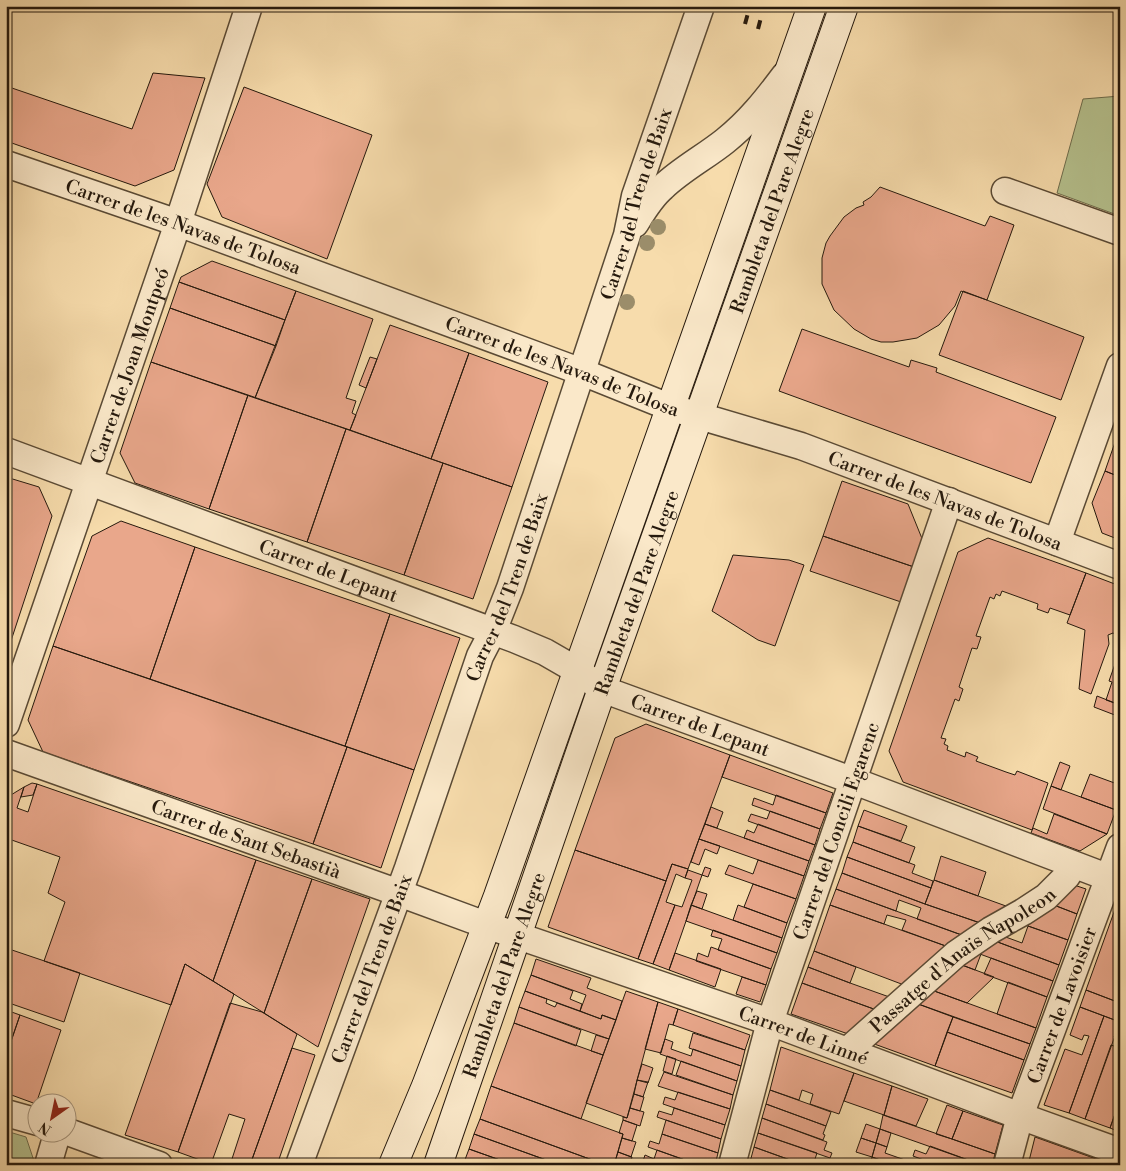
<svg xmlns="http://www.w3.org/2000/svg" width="1126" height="1171" viewBox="0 0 1126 1171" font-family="'Libre Bodoni',serif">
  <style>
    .green { fill: #b6c28f; stroke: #6e6e4e }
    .building { fill: #e9a78b; stroke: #25190d }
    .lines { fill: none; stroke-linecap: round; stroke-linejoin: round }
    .street-casing { stroke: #5a4a35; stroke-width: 29 }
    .secondary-casing { stroke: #25190d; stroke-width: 30 }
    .street { stroke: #fae8c9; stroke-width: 26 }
    .secondary { stroke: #fae8c9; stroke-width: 28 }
    .rail { stroke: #25190d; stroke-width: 4; stroke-dasharray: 9 9; stroke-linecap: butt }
    .tree { fill: #9b8d6a }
    .labels { text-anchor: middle; stroke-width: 4.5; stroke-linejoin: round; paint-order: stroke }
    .street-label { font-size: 19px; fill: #25190d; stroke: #fae8c9 }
  </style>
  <rect width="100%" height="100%" fill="#f7dcac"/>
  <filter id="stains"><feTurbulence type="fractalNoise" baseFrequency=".004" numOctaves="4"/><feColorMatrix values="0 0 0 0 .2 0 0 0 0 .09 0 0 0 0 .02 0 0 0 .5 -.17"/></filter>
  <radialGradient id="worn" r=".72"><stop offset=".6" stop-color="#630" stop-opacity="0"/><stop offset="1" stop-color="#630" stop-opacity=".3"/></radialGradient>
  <!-- green -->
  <path class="green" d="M1120,96V216L1057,193L1083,99Z
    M6,1131L26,1137L34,1161L32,1165H6Z"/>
  <!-- building -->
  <path class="building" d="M153,73L205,78L174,170L135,186L6,141V86L132,129Z
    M244,87L372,135L327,259L222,217L207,184Z
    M880,187L985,226L990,216L1014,225L987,300L961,291L955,306L939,325L917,338L893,342H881L871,339L854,329L834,310L822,284V258L826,243L830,236L844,217L856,208L864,205L863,202L871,197Z
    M212,261L296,291L285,320L179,282L181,277Z
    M179,282L285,320L276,346L170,308Z
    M296,291L373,319L346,398L356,401L352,413L356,415L350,430L255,398Z
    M963,291L1084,337L1061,400L939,355Z
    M170,308L276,346L255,398L151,362Z
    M390,325L469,353L431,459L350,430Z
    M802,329L909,367L911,360L937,368L936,372L1056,417L1031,483L779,391Z
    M469,353L548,382L512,487L431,459Z
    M370,357L377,359L366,388L359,385Z
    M151,362L248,395L209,509L135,483L120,453Z
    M248,395L346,429L307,542L209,509Z
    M1120,428V477L1105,471Z
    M346,429L443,463L404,575L307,542Z
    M443,463L512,487L473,599L404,575Z
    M1105,471L1120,477V540L1102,533L1092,503Z
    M6,477L39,487L52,516L6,656Z
    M842,481L908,504L923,541L914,567L823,536Z
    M121,521L195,547L150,679L53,646L92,536Z
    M823,536L914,567L901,602L810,571Z
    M988,538L1086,573L1070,615L1050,608L1048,613L1037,609L1038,604L1002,591L1000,596L996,594L994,599L990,597L976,636L981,637L977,649L972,648L959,687L963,689L959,701L955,699L941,738L946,739L944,744L948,746L947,750L965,757L966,752L978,757L976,761L1006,772L1015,775L1017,771L1048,783L1032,830L903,782L889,751L958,552Z
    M195,547L390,614L345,746L150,679Z
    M733,555L789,560L804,565L775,646L758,640L712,611Z
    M1086,573L1120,586V637L1113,633L1108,635L1109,644L1091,694L1079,689L1085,630L1067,623Z
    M390,614L460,638L414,770L345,746Z
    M53,646L347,747L313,844L43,752L28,720Z
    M1120,660V705L1106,700L1112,682L1109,681L1115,664L1118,665Z
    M1097,696L1120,705V717L1094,707Z
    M646,724L730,755L688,869L672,864L666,881L575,850L615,738Z
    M347,747L414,770L381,868L313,844Z
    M730,755L833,793L826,813L722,777Z
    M1060,762L1070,766L1061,790L1051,786Z
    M1090,774L1120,785V798L1116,810L1081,797Z
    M32,783L37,784L33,795L21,797L24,787Z
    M37,784L256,860L213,981L185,964L171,1005L44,961L65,902L48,893L60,857L6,838V798L24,787L17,808L28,812Z
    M1051,786L1116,810L1107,834L1043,809Z
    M776,795L826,813L820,829L752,805L754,798L773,805Z
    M711,807L723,812L717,828L705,824Z
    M864,810L907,826L901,841L858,826Z
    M770,811L820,829L815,845L748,821L751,814L767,819Z
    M1054,814L1107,834L1080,851L1031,833L1033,828L1047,834Z
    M705,824L809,861L804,876L699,839Z
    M758,824L815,845L809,861L744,838L747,830L754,833Z
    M858,826L915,847L909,863L853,842Z
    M699,839L720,846L717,854L705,849L699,865L691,862Z
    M853,842L915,865L912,873L933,881L931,888L847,857Z
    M575,850L666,881L638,959L548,927Z
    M941,856L986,872L978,896L934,880Z
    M847,857L931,888L925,904L842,873Z
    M256,860L312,879L264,1013L213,981Z
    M758,860L804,876L796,899L725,874L729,865L753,874Z
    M672,864L688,869L685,878L676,874L666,902L675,905L653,964L638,959Z
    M705,867L711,869L708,877L702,875Z
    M688,870L702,875L669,970L653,964L675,905L682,907L692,880L685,878Z
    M842,873L925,904L989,926L970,938L917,919L921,908L899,900L896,911L836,889Z
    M312,879L370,899L318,1047L264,1013Z
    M934,880L1017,910L989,926L925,904Z
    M1068,883L1086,889L1077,914L1046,902Z
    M753,884L796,899L787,923L744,907Z
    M836,889L896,911L970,938L954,949L902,930L906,920L887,915L884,924L830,905Z
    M697,891L707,894L702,909L691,905Z
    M1118,901H1120V1003L1086,990Z
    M1046,902L1077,914L1068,940L1028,926L1032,916Z
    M691,905L782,938L777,953L686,921Z
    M738,905L787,923L782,938L733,920Z
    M830,905L884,924L954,949L912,988L814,951Z
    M1028,926L1068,940L1059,965L987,938L1003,936L1022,943Z
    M713,930L777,953L771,969L718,950L722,939L711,936Z
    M987,938L1059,965L1053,981L969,950Z
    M711,947L771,969L766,985L696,961L698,953L708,957Z
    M6,948L80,973L64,1022L6,1002Z
    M968,950L981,954L975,970L954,962Z
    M814,951L856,967L850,983L808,967Z
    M675,953L721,969L715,987L669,970Z
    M991,958L1053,981L1047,997L984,974Z
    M536,959L591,978L587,988L622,1001L616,1020L602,1015L601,1019L580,1011L586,995L531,975Z
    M954,962L994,977L967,1003L926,988Z
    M185,964L234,994L178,1152L125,1135Z
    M808,967L850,983L895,999L882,1012L802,983Z
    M531,975L573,991L570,999L582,1004L580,1011L525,991Z
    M742,977L766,985L760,1002L736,994Z
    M1008,982L1047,997L1036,1028L997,1014Z
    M802,983L882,1012L854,1036L791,1014Z
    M926,988L1036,1028L1030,1044L910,1001Z
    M1086,990L1120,1003V1022L1080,1007Z
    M525,991L547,999L546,1003L555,1007L557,1003L601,1019L602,1015L616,1020L609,1039L519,1007Z
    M626,991L658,1002L627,1118L586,1103Z
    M910,1001L953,1017L935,1066L866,1041Z
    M658,1002L678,1009L673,1025L669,1024L661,1053L645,1049Z
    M230,1003L262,1012L297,1034L250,1165H230L245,1119L229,1114L211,1164L178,1152Z
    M519,1007L581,1030L576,1046L514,1023Z
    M1080,1007L1104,1016L1069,1113L1044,1105L1065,1049L1082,1055L1089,1036L1084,1035L1082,1040L1070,1035Z
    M678,1009L750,1035L745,1050L673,1025Z
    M6,1010L20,1015L6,1056Z
    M20,1015L61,1030L36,1104L6,1093V1056Z
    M1104,1016L1120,1022L1085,1119L1069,1113Z
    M953,1017L1030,1044L1024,1060L947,1032Z
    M1120,1022V1039L1114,1037Z
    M514,1023L603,1055L581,1119L491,1086Z
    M947,1032L1024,1060L1012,1093L935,1066Z
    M693,1033L745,1050L741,1066L689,1048Z
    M596,1035L609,1039L603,1055L591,1051Z
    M665,1039L673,1042L671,1049L691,1056L693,1049L741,1066L737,1081L660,1054Z
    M1111,1045L1117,1047L1116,1052L1120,1053V1100L1110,1128L1085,1119Z
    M781,1047L854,1073L839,1114L810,1104L813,1094L802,1090L799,1100L770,1090Z
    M292,1048L315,1055L277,1165H250Z
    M667,1056L676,1059L672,1074L663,1071Z
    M681,1061L737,1081L733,1095L676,1075Z
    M642,1064L653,1068L648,1083L637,1080Z
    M664,1072L733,1095L730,1109L658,1086Z
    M854,1073L892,1086L884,1115L844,1101Z
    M637,1080L648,1082L643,1097L634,1094Z
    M491,1086L623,1134L614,1165H606L480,1119Z
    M892,1086L928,1099L916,1126L884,1115Z
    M770,1090L831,1112L826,1126L766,1104Z
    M678,1092L730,1109L725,1125L663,1104L665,1097L675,1100Z
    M634,1094L644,1097L640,1111L630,1108Z
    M1120,1100V1132L1110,1128Z
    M766,1104L826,1126L823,1134L825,1135L823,1140L762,1118Z
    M947,1105L963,1111L952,1139L936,1134Z
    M630,1108L644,1112L640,1126L623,1120V1117L627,1118Z
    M674,1108L725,1125L721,1139L657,1117L659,1111L672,1115Z
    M963,1111L1003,1125L995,1154L952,1139Z
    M883,1115L995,1154L992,1165H982L880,1129Z
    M762,1118L827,1142L824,1150L832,1153L830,1158L758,1133Z
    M480,1119L606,1165H560L474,1134Z
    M623,1120L637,1125L632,1141L622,1138L623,1134L619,1133Z
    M666,1120L721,1139L718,1153L662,1134Z
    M866,1124L880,1129L876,1143L861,1138Z
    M880,1129L891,1133L887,1147L876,1143Z
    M758,1133L817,1153L813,1165H804L754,1147Z
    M474,1134L560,1165H514L469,1149Z
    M662,1134L718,1153L715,1165H699L648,1147L650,1141L659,1144Z
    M1035,1137L1113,1165H1028Z
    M622,1138L636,1142L631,1157L618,1152Z
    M861,1138L876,1143L872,1157L856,1152Z
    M876,1143L887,1147L885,1153L905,1160L904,1165H893L872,1157Z
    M930,1146L982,1165H937L913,1156L915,1150L926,1154Z
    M754,1147L804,1165H760L750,1162Z
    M469,1149L514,1165H463Z
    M657,1150L699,1165H654L643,1161L645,1155L654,1159Z
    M618,1152L632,1157L630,1165H614Z
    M872,1157L883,1161L882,1165H870Z
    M923,1160L937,1165H921Z"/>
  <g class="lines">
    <!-- street casing -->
    <g class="street-casing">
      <g id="street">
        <path id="s1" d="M6,164L178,223L582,372L669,407L801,446L1120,566"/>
        <path d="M1005,191L1120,232"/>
        <path d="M635,224C643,211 651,197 663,187C682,169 705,157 725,141C749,122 767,99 785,75"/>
        <path id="s2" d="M6,451L514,639L545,652L578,671L602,689L854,781L1120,882"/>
        <path d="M1057,542L1120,366"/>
        <path id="s3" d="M6,724L178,223L249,6"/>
        <path id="s4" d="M6,753L399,893L486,925L770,1022L1020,1116L1120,1152"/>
        <path id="s5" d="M848,1050L956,954L991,930L1023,912L1046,897L1067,876L1073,865"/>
        <path d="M6,1113L38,1122"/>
        <path d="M68,1132L159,1165"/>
        <path d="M48,1165L57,1134"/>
        <path id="s6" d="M299,1165L408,868L480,656L493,631L510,588L627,235L635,196L701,6"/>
        <path id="s7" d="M732,1165L770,1022L949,501"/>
        <path id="s8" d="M1007,1165L1020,1116L1120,847"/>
      </g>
    </g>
    <!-- secondary casing -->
    <g class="secondary-casing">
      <g id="secondary">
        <path d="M393,1165L426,1086L498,896L812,6"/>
        <path id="s9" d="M438,1165L602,689L844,6"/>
      </g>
    </g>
    <!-- street -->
    <use href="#street" class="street"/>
    <!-- secondary -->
    <use href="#secondary" class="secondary"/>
    <!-- rail -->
    <path class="rail" d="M745,24L750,6
      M758,29L764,6"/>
  </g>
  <!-- trees -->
  <g class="tree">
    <circle cx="658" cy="227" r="8"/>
    <circle cx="647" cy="243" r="8"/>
    <circle cx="627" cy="302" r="8"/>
  </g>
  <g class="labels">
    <!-- street labels -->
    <g class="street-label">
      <text dy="7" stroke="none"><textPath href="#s6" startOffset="1019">Carrer del Tren de Baix</textPath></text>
      <text dy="7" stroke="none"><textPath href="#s9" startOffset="1011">Rambleta del Pare Alegre</textPath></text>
      <text dy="7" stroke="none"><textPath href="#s1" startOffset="188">Carrer de les Navas de Tolosa</textPath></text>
      <text dy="7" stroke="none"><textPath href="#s3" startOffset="379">Carrer de Joan Montpeó</textPath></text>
      <text dy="7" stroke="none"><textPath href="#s1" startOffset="592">Carrer de les Navas de Tolosa</textPath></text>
      <text dy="7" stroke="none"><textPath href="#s1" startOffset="998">Carrer de les Navas de Tolosa</textPath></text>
      <text dy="7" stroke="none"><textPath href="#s2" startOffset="344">Carrer de Lepant</textPath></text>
      <text dy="7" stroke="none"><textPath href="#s6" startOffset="614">Carrer del Tren de Baix</textPath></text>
      <text dy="7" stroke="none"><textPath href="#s9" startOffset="606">Rambleta del Pare Alegre</textPath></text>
      <text dy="7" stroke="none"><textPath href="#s2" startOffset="748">Carrer de Lepant</textPath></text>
      <text dy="7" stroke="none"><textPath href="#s7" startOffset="350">Carrer del Concili Egarenc</textPath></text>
      <text dy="7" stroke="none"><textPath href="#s4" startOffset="255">Carrer de Sant Sebastià</textPath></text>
      <text dy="7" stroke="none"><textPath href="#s5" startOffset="146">Passatge d'Anaïs Napoleon</textPath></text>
      <text dy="7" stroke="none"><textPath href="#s6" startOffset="209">Carrer del Tren de Baix</textPath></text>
      <text dy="7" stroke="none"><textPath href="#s9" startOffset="201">Rambleta del Pare Alegre</textPath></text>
      <text dy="7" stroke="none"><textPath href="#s8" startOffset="169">Carrer de Lavoisier</textPath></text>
      <text dy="7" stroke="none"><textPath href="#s4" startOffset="846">Carrer de Linné</textPath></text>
    </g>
  </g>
  <!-- margin -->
  <rect width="1126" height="1171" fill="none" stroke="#f7dcac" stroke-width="25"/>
  <rect x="8" y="8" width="1111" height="1156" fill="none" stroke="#25190d" stroke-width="2.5"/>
  <rect x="12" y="12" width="1101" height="1146" fill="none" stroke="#25190d"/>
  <!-- north arrow -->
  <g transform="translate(52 1118) rotate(213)"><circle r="24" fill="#fae8c9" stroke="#a5957e"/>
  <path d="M0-4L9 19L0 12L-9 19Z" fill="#8f2418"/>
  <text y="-8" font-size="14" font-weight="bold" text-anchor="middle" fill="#25190d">N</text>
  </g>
  <rect width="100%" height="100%" filter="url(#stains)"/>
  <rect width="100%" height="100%" fill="url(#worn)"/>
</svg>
